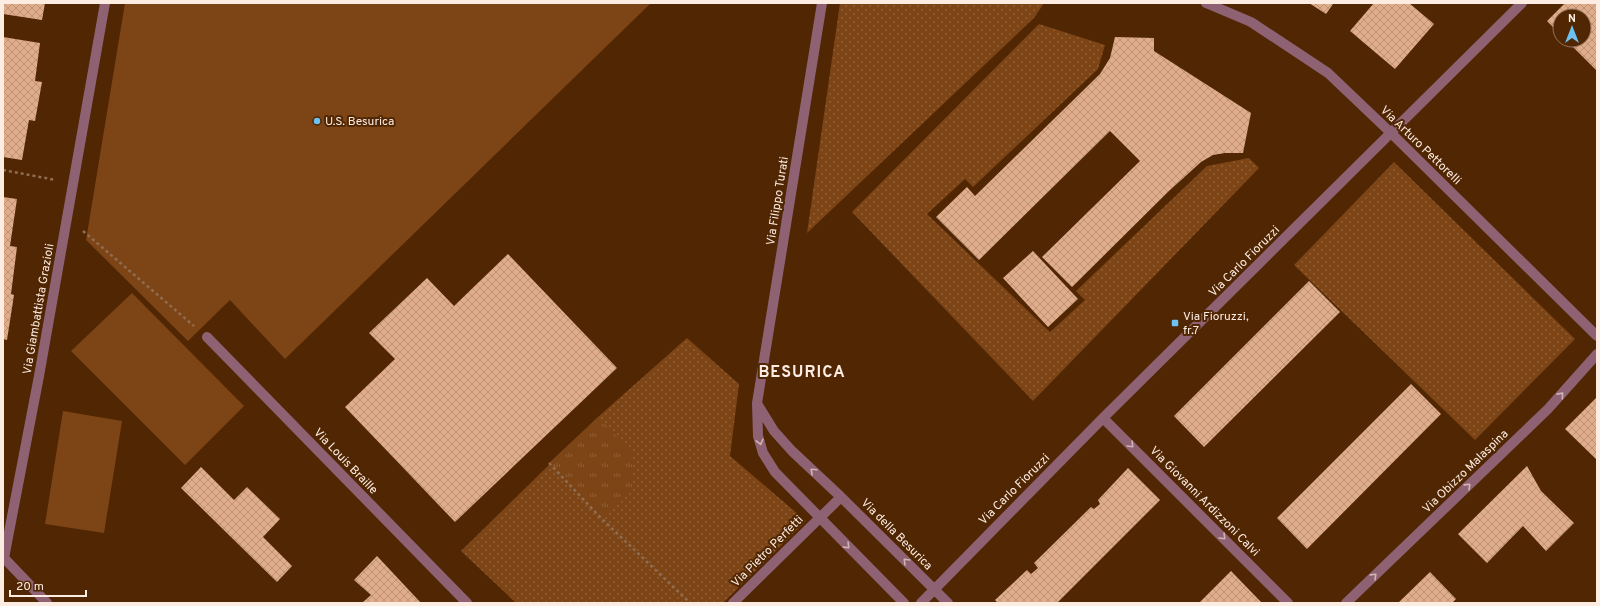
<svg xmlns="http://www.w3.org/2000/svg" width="1600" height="606" viewBox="0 0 1600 606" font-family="Overpass,sans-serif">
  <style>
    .grass { fill: url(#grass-dots) }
    .park { fill: url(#park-tufts) }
    .pitch { fill: #7d4416 }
    .building { fill: url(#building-cross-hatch) }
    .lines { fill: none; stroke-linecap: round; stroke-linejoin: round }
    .path { stroke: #8e6d52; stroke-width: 2.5; stroke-dasharray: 3 3; stroke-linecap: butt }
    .minor { stroke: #8e6273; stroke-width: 10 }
    .oneway { stroke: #d1b5b6 }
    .poi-dot { fill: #6cc3f2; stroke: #502603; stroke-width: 1.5 }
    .labels { text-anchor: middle; stroke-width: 4; stroke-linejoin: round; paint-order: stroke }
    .poi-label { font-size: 12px; fill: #fdece2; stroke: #502603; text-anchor: start }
    .street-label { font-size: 12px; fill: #fdece2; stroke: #502603 }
    .district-label { font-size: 16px; font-weight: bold; letter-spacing: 1px; fill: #fdece2; stroke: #502603 }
  </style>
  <defs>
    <pattern id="grass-dots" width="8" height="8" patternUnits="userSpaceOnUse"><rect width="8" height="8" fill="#7d4416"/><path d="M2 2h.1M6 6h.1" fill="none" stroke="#905f38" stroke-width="1.8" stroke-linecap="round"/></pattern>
    <pattern id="park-tufts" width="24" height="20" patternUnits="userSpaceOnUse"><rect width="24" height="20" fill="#7d4416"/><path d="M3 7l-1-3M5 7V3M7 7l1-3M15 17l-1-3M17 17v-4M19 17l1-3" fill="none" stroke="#905f38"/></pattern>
    <pattern id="building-cross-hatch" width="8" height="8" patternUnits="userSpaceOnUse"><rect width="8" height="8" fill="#e0ac8a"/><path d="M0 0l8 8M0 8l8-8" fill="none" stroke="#bb9378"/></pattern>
  </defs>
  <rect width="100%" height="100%" fill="#502603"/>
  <!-- grass -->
  <path class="grass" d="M840,3H1044L1034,18L807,233Z
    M1039,24L1105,45L1098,69L973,187L965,179L927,214L1050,332L1085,300L1076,291L1207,166L1249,158L1259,168L1033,401L852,212Z
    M1394,162L1575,339L1475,440L1294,265Z
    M687,338L739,384L730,456L806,521L723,603H516L461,551L598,417Z"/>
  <!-- park -->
  <path class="park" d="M598,417L632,452V489L601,518L549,463Z"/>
  <!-- pitch -->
  <path class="pitch" d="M125,3H651L285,359L230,300L188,341L86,240Z
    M132,293L244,406L185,465L71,351Z
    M63,411L122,421L104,533L45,524Z"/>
  <!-- building -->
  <path class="building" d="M3,3H45L42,20L3,14Z
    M1309,3H1332L1333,4L1326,14Z
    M1374,3H1409L1434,24L1395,69L1350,31Z
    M1565,3H1597V71L1566,40H1584V16H1560V34L1547,21Z
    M3,37L40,43L35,81L42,82L35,121L29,120L22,160L3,157Z
    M1115,37L1154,38V51L1251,113L1243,153H1225L1213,155L1201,162L1169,191L1072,287L1042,257L1140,161L1110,131L979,260L936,217L967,187L975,196L1100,74L1110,58Z
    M3,197L17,199L10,246L17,247L11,294L14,295L7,340L3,339Z
    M1033,251L1078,299L1048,327L1003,278Z
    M508,254L617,368L455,522L345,407L395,359L369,333L427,278L454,306Z
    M1309,281L1340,312L1204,447L1174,416Z
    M1411,384L1441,414L1307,549L1277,518Z
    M1597,397V460L1565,429Z
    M1527,466L1541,491L1574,523L1546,551L1523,526L1487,563L1458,534Z
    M201,467L234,500L247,487L280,519L263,537L292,566L277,582L181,488Z
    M1128,468L1160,500L1057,603H998L995,600L1027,570L1031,574L1038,568L1034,563L1091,507L1094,509L1100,504L1098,500Z
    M377,556L392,572L421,603H362L371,595L354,580Z
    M1231,571L1262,603H1199Z
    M1430,572L1456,599L1452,603H1398Z"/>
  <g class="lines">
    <!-- path -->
    <path class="path" d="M3,170L56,180
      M83,231L194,326
      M549,463L601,518L690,603"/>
    <!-- minor -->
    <path class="minor" d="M822,3L757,403L758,436L763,453L775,472L904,603
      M1206,3L1251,22L1328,73L1391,133L1597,336
      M207,337L467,603
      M758,405L774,431L792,451L841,497L948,603
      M1103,418L1288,603
      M47,603L4,558L39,376L105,3
      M733,603L841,497
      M921,603L1103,418L1522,3
      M1346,603L1548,409L1597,354"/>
  </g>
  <!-- one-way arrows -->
  <defs><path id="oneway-chevron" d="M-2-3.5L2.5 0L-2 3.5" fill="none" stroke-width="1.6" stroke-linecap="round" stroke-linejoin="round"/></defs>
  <g class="oneway">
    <use href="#oneway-chevron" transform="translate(1561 395) rotate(-48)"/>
    <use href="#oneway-chevron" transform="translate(760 442) rotate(76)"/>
    <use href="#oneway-chevron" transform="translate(1131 445) rotate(45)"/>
    <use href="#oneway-chevron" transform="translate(813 471) rotate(-137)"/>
    <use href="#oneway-chevron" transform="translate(1468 486) rotate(-44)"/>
    <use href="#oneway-chevron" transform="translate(1223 537) rotate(45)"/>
    <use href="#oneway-chevron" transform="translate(847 546) rotate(45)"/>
    <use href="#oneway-chevron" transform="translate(906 561) rotate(-135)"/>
    <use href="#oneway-chevron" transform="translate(1374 576) rotate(-44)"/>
  </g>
  <!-- markers -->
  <g class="poi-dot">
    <circle cx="317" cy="121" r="4"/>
    <rect x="1171" y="319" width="8" height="8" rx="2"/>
  </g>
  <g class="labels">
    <!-- poi labels -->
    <g class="poi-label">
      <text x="325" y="125">U.S. Besurica</text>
      <text x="1183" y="320">Via Fioruzzi,<tspan x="1183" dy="14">fr.7</tspan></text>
    </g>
    <!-- street labels -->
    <g class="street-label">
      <text transform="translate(1421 145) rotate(44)" y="4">Via Arturo Pettorelli</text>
      <text transform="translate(777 201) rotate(-81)" y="4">Via Filippo Turati</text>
      <text transform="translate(1244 261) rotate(-45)" y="4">Via Carlo Fioruzzi</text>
      <text transform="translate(38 309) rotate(-80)" y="4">Via Giambattista Grazioli</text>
      <text transform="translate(346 461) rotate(46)" y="4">Via Louis Braille</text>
      <text transform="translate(1465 471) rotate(-44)" y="4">Via Obizzo Malaspina</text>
      <text transform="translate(1014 489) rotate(-45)" y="4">Via Carlo Fioruzzi</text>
      <text transform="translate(1205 501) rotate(45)" y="4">Via Giovanni Ardizzoni Calvi</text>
      <text transform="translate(897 534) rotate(45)" y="4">Via della Besurica</text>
      <text transform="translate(767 551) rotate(-45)" y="4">Via Pietro Perfetti</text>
    </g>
    <!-- district labels -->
    <g class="district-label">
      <text x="802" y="377">BESURICA</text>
    </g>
  </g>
  <!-- border -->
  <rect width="1600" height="606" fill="none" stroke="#fdece2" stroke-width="8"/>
  <!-- north arrow -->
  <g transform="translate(1572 28)"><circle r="19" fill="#502603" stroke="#95755c"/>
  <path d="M0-3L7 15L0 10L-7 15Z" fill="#6cc3f2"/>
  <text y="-6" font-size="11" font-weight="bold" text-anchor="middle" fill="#fdece2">N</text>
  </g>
  <!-- scale -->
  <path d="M10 590v6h76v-6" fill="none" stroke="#fdece2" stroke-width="2"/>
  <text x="16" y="590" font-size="12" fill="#fdece2" stroke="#502603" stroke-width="3" paint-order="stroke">20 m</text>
</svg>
